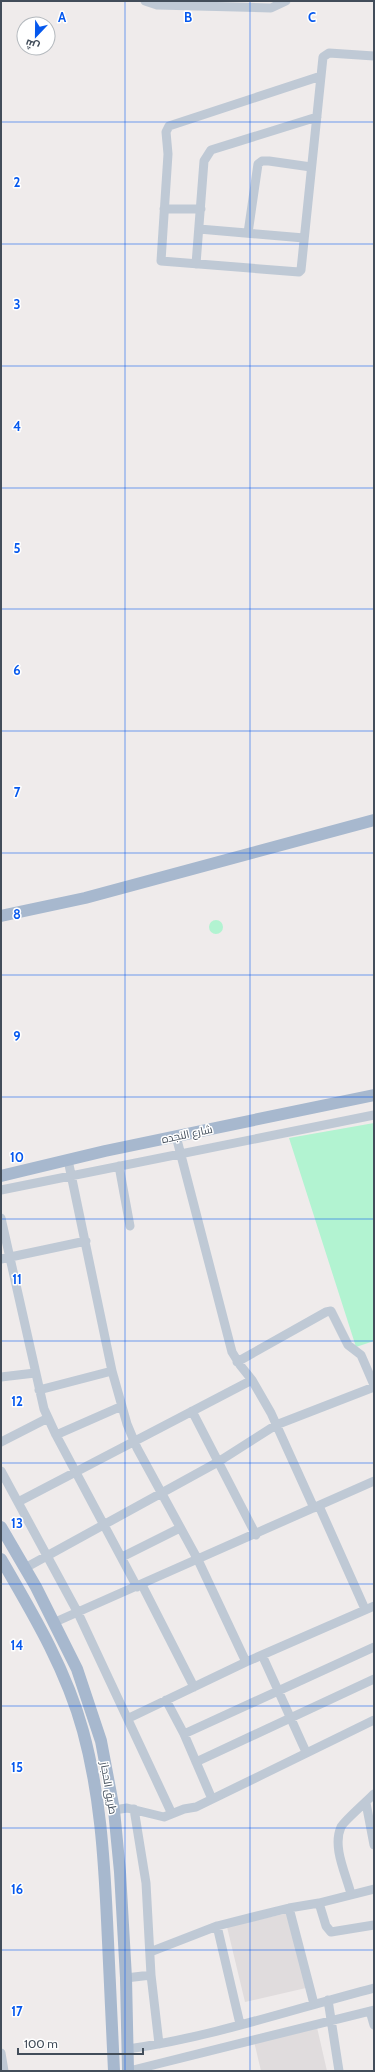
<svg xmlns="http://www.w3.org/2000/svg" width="375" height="2072" viewBox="0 0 375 2072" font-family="Cabin,Cairo,sans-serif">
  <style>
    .education { fill: #e0dcdd }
    .green { fill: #b2f3d1 }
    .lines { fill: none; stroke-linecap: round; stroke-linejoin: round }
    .minor { stroke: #bfc9d5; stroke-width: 9 }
    .major { stroke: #a7b8ce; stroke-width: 12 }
    .grid { fill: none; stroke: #0558ee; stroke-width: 1; stroke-opacity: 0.55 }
    .labels { text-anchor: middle; stroke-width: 3; stroke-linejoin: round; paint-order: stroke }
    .street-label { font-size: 11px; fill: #424d5a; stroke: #fff }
    .grid-label { font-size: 13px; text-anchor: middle; font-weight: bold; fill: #0558ee; stroke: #fff; stroke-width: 3; stroke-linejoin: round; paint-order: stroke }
  </style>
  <rect width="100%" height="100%" fill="#efebeb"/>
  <!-- education -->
  <path class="education" d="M288,1913L306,1988L245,2002L227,1927Z
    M316,2023L327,2071H261L253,2037Z"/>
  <!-- green -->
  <path class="green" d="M209 927a7 7 0 1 1 14 0a7 7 0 1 1-14 0Z
    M374,1123V1341L356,1347L289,1138Z"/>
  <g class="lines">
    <!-- minor -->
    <path class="minor" d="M145,1L157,5L271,8L286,1
      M321,76L169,126L166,132L168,154L161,261L299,272L301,270L323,57L329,53L374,56
      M164,209H201
      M199,229L304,238
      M248,233L258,164L262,161H269L311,167
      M196,264L204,161L211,150L317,117
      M176,1136L232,1352L240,1365L252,1380L271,1413L314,1508
      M68,1160L112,1371L127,1424L137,1448L198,1560L246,1662
      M119,1166L130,1226
      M1,1190L374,1115
      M1,1218L44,1409L56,1435L137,1587
      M1,1259L86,1241
      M237,1362L326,1312L331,1311L348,1345L361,1355L374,1385
      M1,1377L35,1373
      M39,1390L112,1371
      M192,1411L256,1535
      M56,1435L122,1406
      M1,1442L48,1418
      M1,1471L78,1613L172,1814
      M18,1502L252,1380
      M319,1506L365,1609
      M122,1557L180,1528
      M25,1568L218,1462L276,1425L374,1387
      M142,1585L194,1687
      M53,1623L374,1481
      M262,1655L306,1752
      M166,1700L184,1734L212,1799
      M129,1718L246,1662L374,1606
      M184,1734L374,1647
      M196,1762L374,1679
      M366,1803L374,1845
      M134,1809L146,1883L151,1975L159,2044
      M114,1810L127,1808L164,1817L184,1809L196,1807L374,1720
      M351,1894C346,1874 332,1847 341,1827C343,1822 369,1799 374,1794
      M319,1903L326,1926L331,1932L374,1925
      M289,1908L314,2004
      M217,1926L240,2024
      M150,1952L217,1926L289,1908L319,1903L374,1889
      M126,1978L151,1975
      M328,2000L339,2071
      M370,2011L374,2025
      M128,2049C212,2037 293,2009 374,1988
      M1,2053L4,2071
      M129,2071L374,2010"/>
    <!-- major -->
    <path class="major" d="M1,916L85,898L374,820
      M1,1176L105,1151L374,1095
      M1,1527L36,1587L77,1669L101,1741L114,1810L120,1872L126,1978L128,2071
      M1,1559C33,1614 66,1669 83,1731C100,1793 104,1856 107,1920C109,1970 112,2021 114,2071"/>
  </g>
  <!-- grid -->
  <path class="grid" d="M125,1V2071M250,1V2071M1,122H374M1,244H374M1,366H374M1,488H374M1,609H374M1,731H374M1,853H374M1,975H374M1,1097H374M1,1219H374M1,1341H374M1,1463H374M1,1584H374M1,1706H374M1,1828H374M1,1950H374"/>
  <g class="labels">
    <!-- street labels -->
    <g class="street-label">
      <text transform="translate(187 1134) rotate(-12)" y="4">شارع النجده</text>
      <text transform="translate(109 1788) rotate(80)" y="4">طريق الحجاز</text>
    </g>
  </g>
  <g class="grid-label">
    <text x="62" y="22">A</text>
    <text x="188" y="22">B</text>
    <text x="312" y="22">C</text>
    <text x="17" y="187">2</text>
    <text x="17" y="309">3</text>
    <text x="17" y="431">4</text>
    <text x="17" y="553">5</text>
    <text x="17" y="675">6</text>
    <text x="17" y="797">7</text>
    <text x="17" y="919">8</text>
    <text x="17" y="1041">9</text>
    <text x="17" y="1162">10</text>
    <text x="17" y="1284">11</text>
    <text x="17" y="1406">12</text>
    <text x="17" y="1528">13</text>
    <text x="17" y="1650">14</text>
    <text x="17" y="1772">15</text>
    <text x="17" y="1894">16</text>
    <text x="17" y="2016">17</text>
  </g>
  <!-- border -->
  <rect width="375" height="2072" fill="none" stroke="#424d5a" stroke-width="4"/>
  <!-- north arrow -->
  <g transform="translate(36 36) rotate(202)"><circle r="19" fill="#ffffff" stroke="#b3b8bd"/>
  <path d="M0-3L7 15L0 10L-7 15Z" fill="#0558ee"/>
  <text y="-6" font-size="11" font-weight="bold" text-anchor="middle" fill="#424d5a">ش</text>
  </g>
  <!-- scale -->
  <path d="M18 2048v6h125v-6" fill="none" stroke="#424d5a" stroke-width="2"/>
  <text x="24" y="2048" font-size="12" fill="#424d5a" stroke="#ffffff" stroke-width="3" paint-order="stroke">100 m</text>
</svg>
